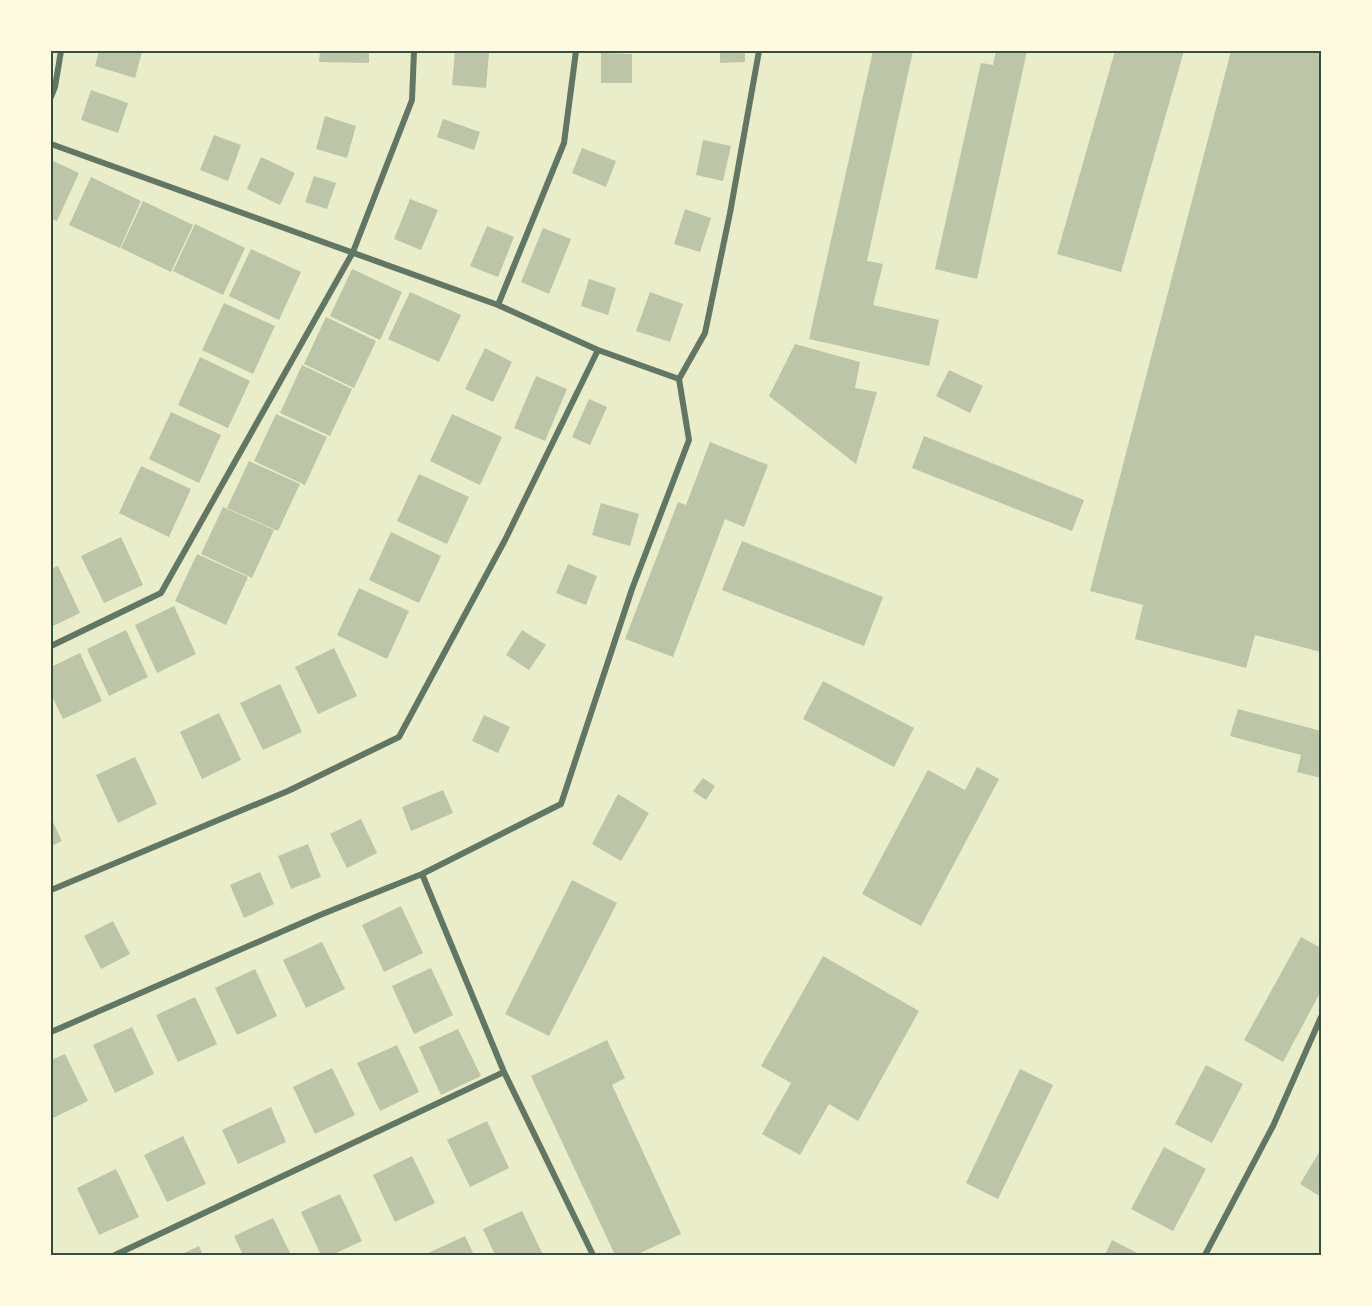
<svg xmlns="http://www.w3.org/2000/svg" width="1372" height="1306" viewBox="0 0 1372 1306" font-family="Ubuntu,sans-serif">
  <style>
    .building { fill: #bcc5a7 }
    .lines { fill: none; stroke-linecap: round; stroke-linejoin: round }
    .minor { stroke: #617663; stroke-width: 6 }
    .neatline { fill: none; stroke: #344e41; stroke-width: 2 }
  </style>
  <rect width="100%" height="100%" fill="#e9edc9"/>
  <!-- building -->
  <path class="building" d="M99,51L142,52L135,78L95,66Z
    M320,51H369V63L319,62Z
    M455,51L489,53L486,88L452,85Z
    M720,51H745V62L720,63Z
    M873,51H913L867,261L883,264L873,305L939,320L929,366L809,339Z
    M996,51H1027L977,279L935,269L981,63L993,65Z
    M1115,51H1184L1121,272L1057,254Z
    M1231,51H1321V652L1255,635L1246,668L1135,639L1143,605L1090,591Z
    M601,53L632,54V83H601Z
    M91,90L128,103L118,133L81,120Z
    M325,116L356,126L347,158L316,149Z
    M443,119L480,132L474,150L437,137Z
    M214,135L241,145L228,181L200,170Z
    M703,140L731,146L723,181L696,175Z
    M582,148L616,161L606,187L572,173Z
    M261,157L295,173L280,205L247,189Z
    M51,160L79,173L57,221L51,218Z
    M314,176L336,183L327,209L305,202Z
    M91,177L141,201L120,248L69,225Z
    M410,199L438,210L421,250L394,239Z
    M143,201L193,225L171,272L121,248Z
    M685,209L711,218L700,252L674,244Z
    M195,224L245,248L223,295L173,271Z
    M487,226L514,237L498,277L470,266Z
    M543,228L571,239L549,294L521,282Z
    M251,249L301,272L279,320L229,296Z
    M352,269L402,292L380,340L330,316Z
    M589,279L616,288L608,315L581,306Z
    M410,292L461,315L439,362L388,339Z
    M650,292L683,304L670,342L636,331Z
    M224,303L275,326L253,374L202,350Z
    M326,317L376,341L354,388L304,364Z
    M795,344L860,362L855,388L877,392L856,464L769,396Z
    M485,348L512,362L493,402L465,389Z
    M200,357L250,381L228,428L178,405Z
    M302,365L352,389L330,436L280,413Z
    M949,370L983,386L970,413L936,396Z
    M536,376L567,389L545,441L514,428Z
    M589,399L607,407L590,445L572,437Z
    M171,412L221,435L199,483L149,459Z
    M276,414L327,437L305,485L254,461Z
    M452,414L502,437L480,485L430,461Z
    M924,436L1084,500L1072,531L912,468Z
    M710,442L768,465L744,527L725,519L673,657L625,639L678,502L686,505Z
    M249,461L300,484L278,531L227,508Z
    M141,466L191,489L169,537L119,513Z
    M419,474L469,497L447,544L397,521Z
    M601,503L639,514L630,546L592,535Z
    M223,507L274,530L252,578L201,554Z
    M391,532L441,556L419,603L369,580Z
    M121,537L143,585L104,603L81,556Z
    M742,541L883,597L864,646L722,590Z
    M197,554L248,577L226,625L175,601Z
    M568,564L597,576L586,605L556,593Z
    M58,566L80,613L51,627V569Z
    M359,588L409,611L387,659L337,635Z
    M174,606L196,654L157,673L135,625Z
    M126,630L148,677L109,696L87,649Z
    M522,630L546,645L529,670L506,655Z
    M334,648L357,696L318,714L295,667Z
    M80,653L102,701L63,719L51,694V667Z
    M823,681L914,728L894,767L803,719Z
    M280,684L302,732L263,750L240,703Z
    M1238,709L1321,731V778L1297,772L1301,755L1230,736Z
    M219,713L241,760L202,779L180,732Z
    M484,715L510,727L498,753L472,741Z
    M135,757L157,804L118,823L96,775Z
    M977,767L999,779L921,926L862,894L928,770L965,790Z
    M703,778L715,786L706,800L693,791Z
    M443,790L453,813L411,831L402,807Z
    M618,794L649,813L621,861L592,844Z
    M51,818L62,841L51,846Z
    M361,819L377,853L347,868L330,834Z
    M308,844L321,877L291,889L278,856Z
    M260,872L274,904L244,918L230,885Z
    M572,880L617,903L549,1036L505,1014Z
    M401,906L423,953L384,972L362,925Z
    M113,921L130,954L101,969L84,936Z
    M1301,937L1321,948V991L1283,1062L1244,1040Z
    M322,942L345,989L306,1008L283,960Z
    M823,956L919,1011L858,1121L829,1104L800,1155L762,1134L791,1083L761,1066Z
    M431,968L453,1015L414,1034L392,986Z
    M255,969L277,1016L237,1035L215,988Z
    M195,997L217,1044L178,1062L156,1015Z
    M132,1027L154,1074L115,1093L93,1045Z
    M458,1029L481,1076L441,1095L419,1047Z
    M607,1040L625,1078L612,1085L681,1234L636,1255H615L531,1076Z
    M397,1045L419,1092L380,1111L357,1063Z
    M65,1054L88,1101L51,1119V1060Z
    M1206,1065L1243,1084L1212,1143L1175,1124Z
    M332,1068L355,1115L315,1134L293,1087Z
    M1020,1069L1053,1085L998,1199L966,1183Z
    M271,1107L286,1142L238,1164L222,1130Z
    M487,1121L509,1168L470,1187L447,1140Z
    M183,1136L206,1184L167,1202L144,1155Z
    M1164,1147L1206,1169L1173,1231L1131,1209Z
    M1321,1149V1197L1300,1184Z
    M412,1156L435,1203L395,1222L373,1175Z
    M116,1169L139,1217L99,1235L77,1188Z
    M340,1194L362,1241L332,1255H321L301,1212Z
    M522,1211L543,1255H495L483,1229Z
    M273,1218L291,1255H243L234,1236Z
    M465,1236L474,1255H424Z
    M1112,1240L1141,1255H1105Z
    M199,1246L203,1255H180Z"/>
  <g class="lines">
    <!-- minor -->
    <path class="minor" d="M51,97L55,87L61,51
      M51,144L498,305L598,350L679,379
      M498,305L564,143L576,51
      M51,646L161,593L353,252L412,100L414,51
      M422,874L504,1072L593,1255
      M51,890L288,791L399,737L505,540L598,350
      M51,1032L320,915L422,874L561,804L632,589L689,440L679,379L705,333L730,213L759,51
      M115,1255L504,1072
      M1205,1255L1273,1126L1321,1017"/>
  </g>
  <!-- border -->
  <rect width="1372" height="1306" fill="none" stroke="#fefae0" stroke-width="105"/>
  <rect x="52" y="52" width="1268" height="1202" class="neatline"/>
</svg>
